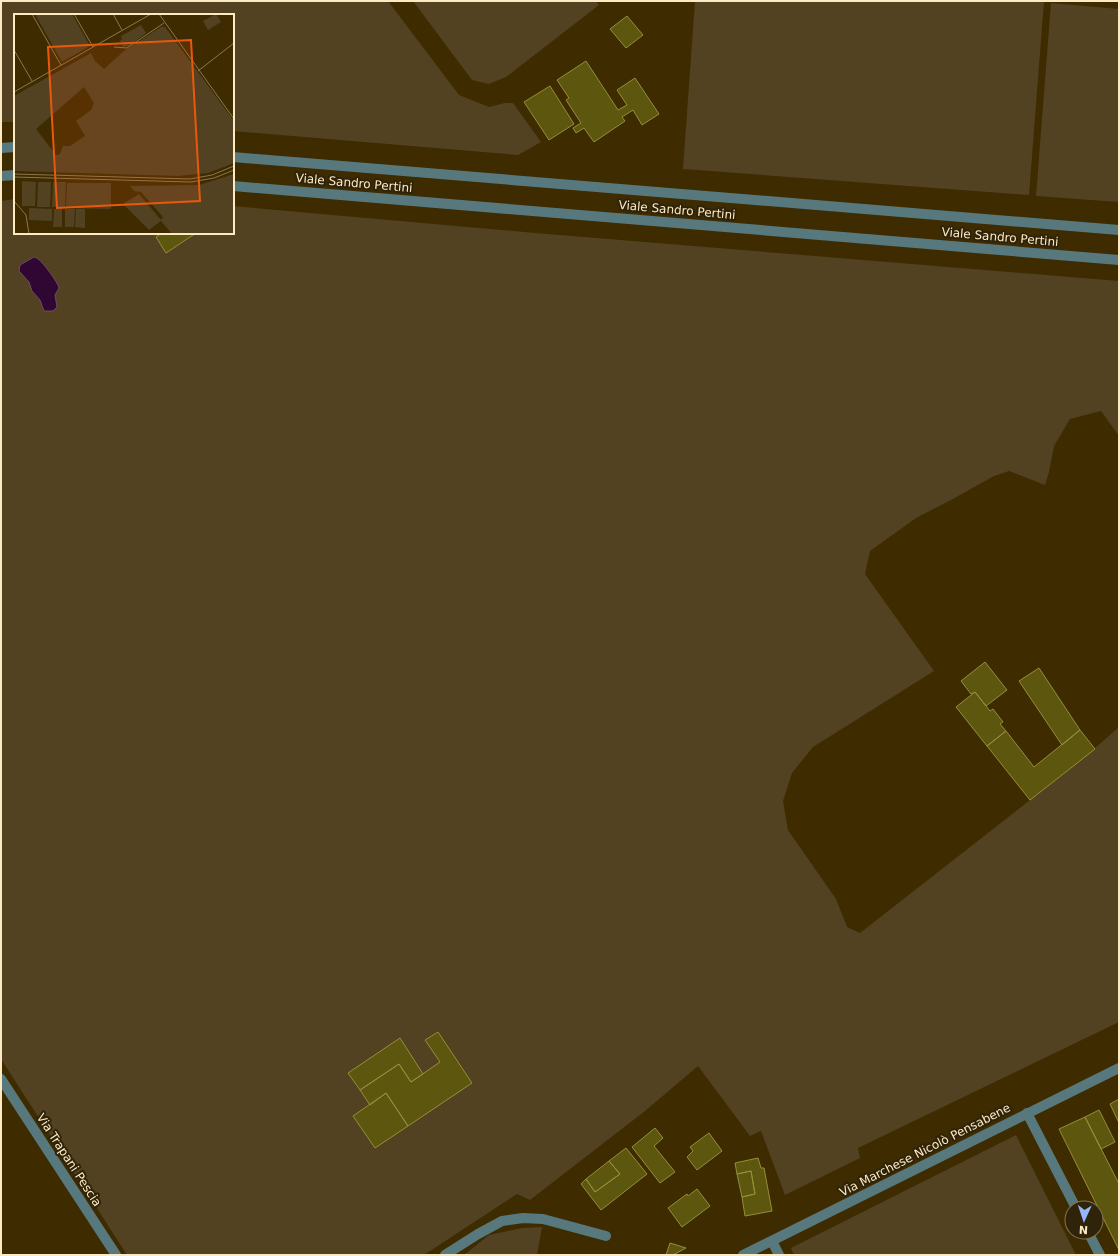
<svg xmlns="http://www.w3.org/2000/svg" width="1120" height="1256" viewBox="0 0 1120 1256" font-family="'DejaVu Sans',sans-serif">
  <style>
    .green { fill: #524221 }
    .water { fill: #2f0732; stroke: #6d4b5e }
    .building { fill: #5c560f; stroke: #968f39 }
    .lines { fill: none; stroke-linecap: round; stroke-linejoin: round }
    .minor { stroke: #57797d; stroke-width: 10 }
    .labels { text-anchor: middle; stroke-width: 4; stroke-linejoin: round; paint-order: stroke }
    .street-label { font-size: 12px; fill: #fdeac3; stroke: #2f2309 }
    .inset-road { fill: none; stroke: #8a774e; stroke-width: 1 }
    .view { fill: #e8590c; fill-opacity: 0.15; stroke: #e8590c; stroke-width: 2 }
    .inset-edge { fill: none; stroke: #fdeac3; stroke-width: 2 }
  </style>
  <rect width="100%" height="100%" fill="#3e2b00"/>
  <!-- green -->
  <path class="green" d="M1,1H388L459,95L489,107L505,103H513L541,142L518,155L233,131V15H15V122H1Z
    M413,1H596L599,5L506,77L489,84L472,80Z
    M695,1H1044L1029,195L683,169Z
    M1051,3L1119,9V202L1036,196Z
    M15,199V233H233V206L535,233L1119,281V436L1101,411L1070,419L1054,446L1049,472L1045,485L1009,471L994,476L951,500L916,518L870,551L865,574L934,671L813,747L792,773L783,801L788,830L836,899L847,927L860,933L1030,800L1094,749L1119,727V1022L858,1148L860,1158L785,1195L761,1131L750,1136L698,1066L645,1111L530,1200L517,1194L424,1255H127L1,1059V201Z
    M1016,1135L1076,1255H794L791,1248Z
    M542,1227L537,1255H464L489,1235L522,1228Z"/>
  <!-- water -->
  <path class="water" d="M34,257C41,258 54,278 58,285L59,288L55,295L57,307L53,311H44L40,300L32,291L29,282L19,271L20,265Z"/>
  <!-- building -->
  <path class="building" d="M627,16L643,35L626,48L610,29Z
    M586,61L618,110L627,105L617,90L635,78L659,114L642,125L633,110L622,117L625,121L594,142L584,128L576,133L573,128L581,123L566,100L569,98L557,80Z
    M550,86L574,124L549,140L524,102Z
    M162,233H196L166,253L156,237Z
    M985,662L1007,690L986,706L975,692L971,694L961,681Z
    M1039,668L1080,730L1062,745L1019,681Z
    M975,692L990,711L993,709L1003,722L1000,724L1006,731L987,746L956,707Z
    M1080,730L1095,749L1030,800L987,746L1006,731L1034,767Z
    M438,1032L472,1083L408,1126L386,1093L370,1105L360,1090L399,1064L411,1082L440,1062L425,1040Z
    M400,1038L423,1074L411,1082L399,1064L360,1090L348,1073Z
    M386,1093L408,1126L375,1148L353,1116Z
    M1119,1099V1123L1110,1104Z
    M1099,1110L1115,1142L1101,1149L1085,1117Z
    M1085,1117L1119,1184V1250L1059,1129Z
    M655,1128L663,1138L654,1146L675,1172L660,1183L632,1147Z
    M709,1133L722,1151L697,1170L687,1157L693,1151L690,1147Z
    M626,1148L647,1174L601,1210L581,1184L586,1179L595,1192L620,1174L609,1161Z
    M758,1158L761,1168H764L772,1211L745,1216L742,1197L755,1194L751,1171L737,1174L735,1163Z
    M609,1161L620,1174L595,1192L586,1179Z
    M751,1171L755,1194L742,1197L737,1174Z
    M697,1189L710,1206L682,1227L668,1208L687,1194L688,1196Z
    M670,1243L686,1248L673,1255H666Z"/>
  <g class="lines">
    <!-- minor -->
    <path class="minor" d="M1,148L15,147
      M233,157L1119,230
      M1,176L15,175
      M233,186L1119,260
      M1,1079L116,1255
      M1027,1113L1076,1208
      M1088,1232L1100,1255
      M772,1241L779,1255
      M445,1255L478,1234L502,1221L523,1218L543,1219L606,1236
      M743,1255L1119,1068"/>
  </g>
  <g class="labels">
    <!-- street labels -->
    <g class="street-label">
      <text transform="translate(354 183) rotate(5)" y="4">Viale Sandro Pertini</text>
      <text transform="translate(677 210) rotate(5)" y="4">Viale Sandro Pertini</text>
      <text transform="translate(1000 237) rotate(5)" y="4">Viale Sandro Pertini</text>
      <text transform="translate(925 1150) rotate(-27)" y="4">Via Marchese Nicolò Pensabene</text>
      <text transform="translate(69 1160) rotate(57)" y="4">Via Trapani Pescia</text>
    </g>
  </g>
  <!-- overview -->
  <g transform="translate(14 14)">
    <rect width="220" height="220" fill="#3e2b00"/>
    <path d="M21,0H58L76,32L48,48ZM202,0L207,8L194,16L189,7ZM127,11L132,19L115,32L108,33L109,29L105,28L108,25L107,22ZM147,13H151L220,107V149L194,159L164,162L0,157V82L77,39L81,47L90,55L110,37ZM70,73L80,89L77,96L62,107L71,122L56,132H49L46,140L42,141L22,115ZM220,160V220H158L147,207L135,216L109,190L125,180L147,206L149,203L127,178L120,177L116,172L185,171ZM8,167L22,168L21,192H8ZM24,168H37L36,193H23ZM39,168H52L51,193H38ZM53,169H97V195L52,194ZM15,194L38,195V207L15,206ZM40,195H48V213H39ZM51,195H61L60,213H51ZM62,195H71V214L61,213Z" fill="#524221" fill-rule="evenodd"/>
    <path class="inset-road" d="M18,0L47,51M60,0L79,33M99,0L108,16M145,0L220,105M100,33L113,34L150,9M0,36L18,67M184,57L220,29M0,78L137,0M0,160L176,165L198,161L220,152M0,163L177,168L200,164L220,156M0,187L12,201L15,220"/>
    <path class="view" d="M177,26L186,187L43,194L34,33Z"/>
    <rect width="220" height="220" class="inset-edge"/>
  </g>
  <!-- border -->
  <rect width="1120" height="1256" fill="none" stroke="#fdeac3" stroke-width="4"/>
  <!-- north arrow -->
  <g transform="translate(1084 1220) rotate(183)"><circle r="19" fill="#2f2309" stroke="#817353"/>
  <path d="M0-3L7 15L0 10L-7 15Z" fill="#95b6fd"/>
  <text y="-6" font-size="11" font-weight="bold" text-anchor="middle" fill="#fdeac3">N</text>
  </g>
</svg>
